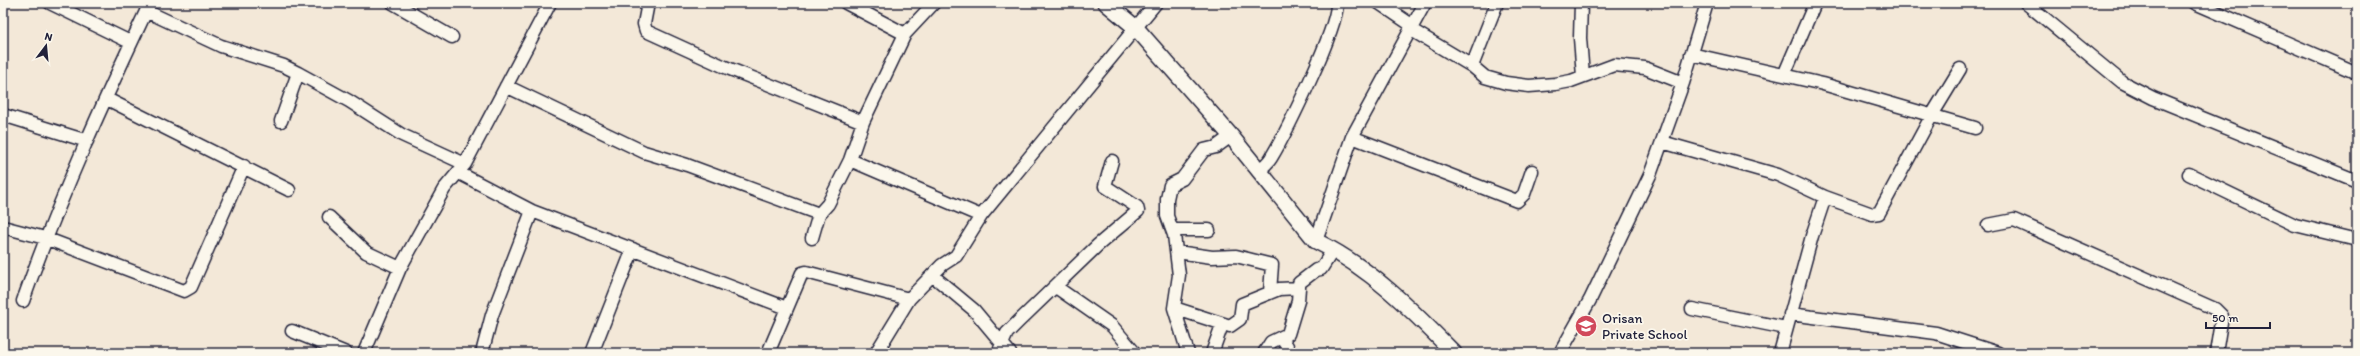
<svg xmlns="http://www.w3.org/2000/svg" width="2360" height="356" viewBox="0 0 2360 356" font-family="Itim,sans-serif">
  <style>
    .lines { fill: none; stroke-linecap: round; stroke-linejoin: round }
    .minor-casing { stroke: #22223b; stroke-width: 15 }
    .major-casing { stroke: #22223b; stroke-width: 18 }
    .minor { stroke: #fbf7ec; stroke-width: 12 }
    .major { stroke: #fbf7ec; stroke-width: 15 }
    .labels { text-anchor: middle; stroke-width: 3.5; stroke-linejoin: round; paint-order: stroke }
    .poi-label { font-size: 14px; fill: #22223b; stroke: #fbf7ec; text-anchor: start }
  </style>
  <rect width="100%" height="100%" fill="#f3e8d8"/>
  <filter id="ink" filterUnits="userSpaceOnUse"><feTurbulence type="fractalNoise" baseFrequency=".025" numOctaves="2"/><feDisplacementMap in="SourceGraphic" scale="8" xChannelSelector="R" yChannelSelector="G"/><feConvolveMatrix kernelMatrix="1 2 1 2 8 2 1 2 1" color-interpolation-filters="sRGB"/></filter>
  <g filter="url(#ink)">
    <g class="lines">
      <!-- minor casing -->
      <g class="minor-casing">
        <path id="minor" d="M50,3L130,42
          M393,3L452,37
          M648,3L644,24L646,31L725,67L863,122
          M846,3L905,34
          M1379,3L1413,26
          M1581,3L1580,38L1583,76
          M2026,3L2122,82L2153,98L2357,181
          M2195,3L2357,73
          M146,11L221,46L284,66L298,73L349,101L402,135L465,164
          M1410,29L1472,66L1485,77L1506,83L1529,86L1555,84L1571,81L1614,65L1645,68L1683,83
          M1691,54L1823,84L1975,128
          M1472,66L1497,3
          M1784,75L1815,3
          M506,86L644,152L687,165L819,214
          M107,99L289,190
          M3,115L87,141
          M281,121L298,73
          M1352,137L1517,201L1524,194L1532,171
          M1662,142L1778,175L1825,197L1872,214L1879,213L1932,115L1960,69
          M850,160L981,216
          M1258,171C1263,167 1268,163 1271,158C1286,133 1338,28 1337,3
          M459,173L532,211L787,308
          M2189,174L2295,225L2357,240
          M329,217L366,252L400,268
          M1988,225L2014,220L2215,309L2222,316L2216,353
          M3,227L45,238L184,291L191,287L244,166
          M1173,230H1209
          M812,238L819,214L828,204L850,160L863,122L905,34L934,3
          M1316,241L1352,137L1425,3
          M1177,252L1212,257L1236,256L1272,265L1270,292
          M932,275L974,310L1010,353
          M1056,287L1112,326L1135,353
          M23,301C59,199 104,100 150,3
          M1174,308L1230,326L1240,319L1242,304L1279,289L1299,288V283L1316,270L1321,269L1333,250
          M1692,309L1786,328
          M1790,314L1936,333L1998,353
          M292,331L346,353
          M1282,339L1287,346L1288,353
          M364,353L400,268L444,189L465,164L550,3
          M482,353L492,315L532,211
          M592,353L633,249
          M768,353L802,273L806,272L909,299
          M876,353L909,299L942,265L956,256L981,216L1156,3
          M998,353L1007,333L1019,321L1098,245L1138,211L1137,207L1105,186L1112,161
          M1188,353L1174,308L1179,275L1174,235L1167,216V199L1170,185L1182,179L1204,150L1216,147L1231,136
          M1212,353L1222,325
          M1264,353L1271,342L1288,334L1298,301L1299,288
          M1560,353L1590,300L1650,175L1683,83L1707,3
          M1780,353L1812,236L1825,197"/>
      </g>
      <!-- major casing -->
      <g class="major-casing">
        <path id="major" d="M1106,3L1136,28L1231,136L1316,241C1371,268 1412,310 1454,353"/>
      </g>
      <!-- minor -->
      <use href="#minor" class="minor"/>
      <!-- major -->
      <use href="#major" class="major"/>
    </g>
  </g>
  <!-- icons -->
  <defs>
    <g id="school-disc" transform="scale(1.15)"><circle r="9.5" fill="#d1495b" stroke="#fbf7ec"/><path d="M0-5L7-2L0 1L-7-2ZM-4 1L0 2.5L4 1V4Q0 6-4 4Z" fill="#fff"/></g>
  </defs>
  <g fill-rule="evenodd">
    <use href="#school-disc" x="1586" y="326"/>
  </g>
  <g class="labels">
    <!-- poi labels -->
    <g class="poi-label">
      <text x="1602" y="323">Orisan<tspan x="1602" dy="16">Private School</tspan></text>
    </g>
  </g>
  <!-- margin -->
  <rect width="2360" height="356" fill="none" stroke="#fbf7ec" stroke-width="16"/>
  <rect x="8" y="8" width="2344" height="340" fill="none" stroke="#22223b" stroke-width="1.5" filter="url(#ink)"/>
  <!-- north arrow -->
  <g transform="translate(46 46) rotate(16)" stroke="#fbf7ec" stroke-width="3" paint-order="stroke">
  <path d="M0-3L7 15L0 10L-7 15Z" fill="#22223b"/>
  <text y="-6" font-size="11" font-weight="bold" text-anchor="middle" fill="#22223b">N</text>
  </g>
  <!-- scale -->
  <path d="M2206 322v6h64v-6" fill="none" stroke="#22223b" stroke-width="2"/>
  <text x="2212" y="322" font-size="12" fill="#22223b" stroke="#fbf7ec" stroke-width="3" paint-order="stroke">50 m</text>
</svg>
